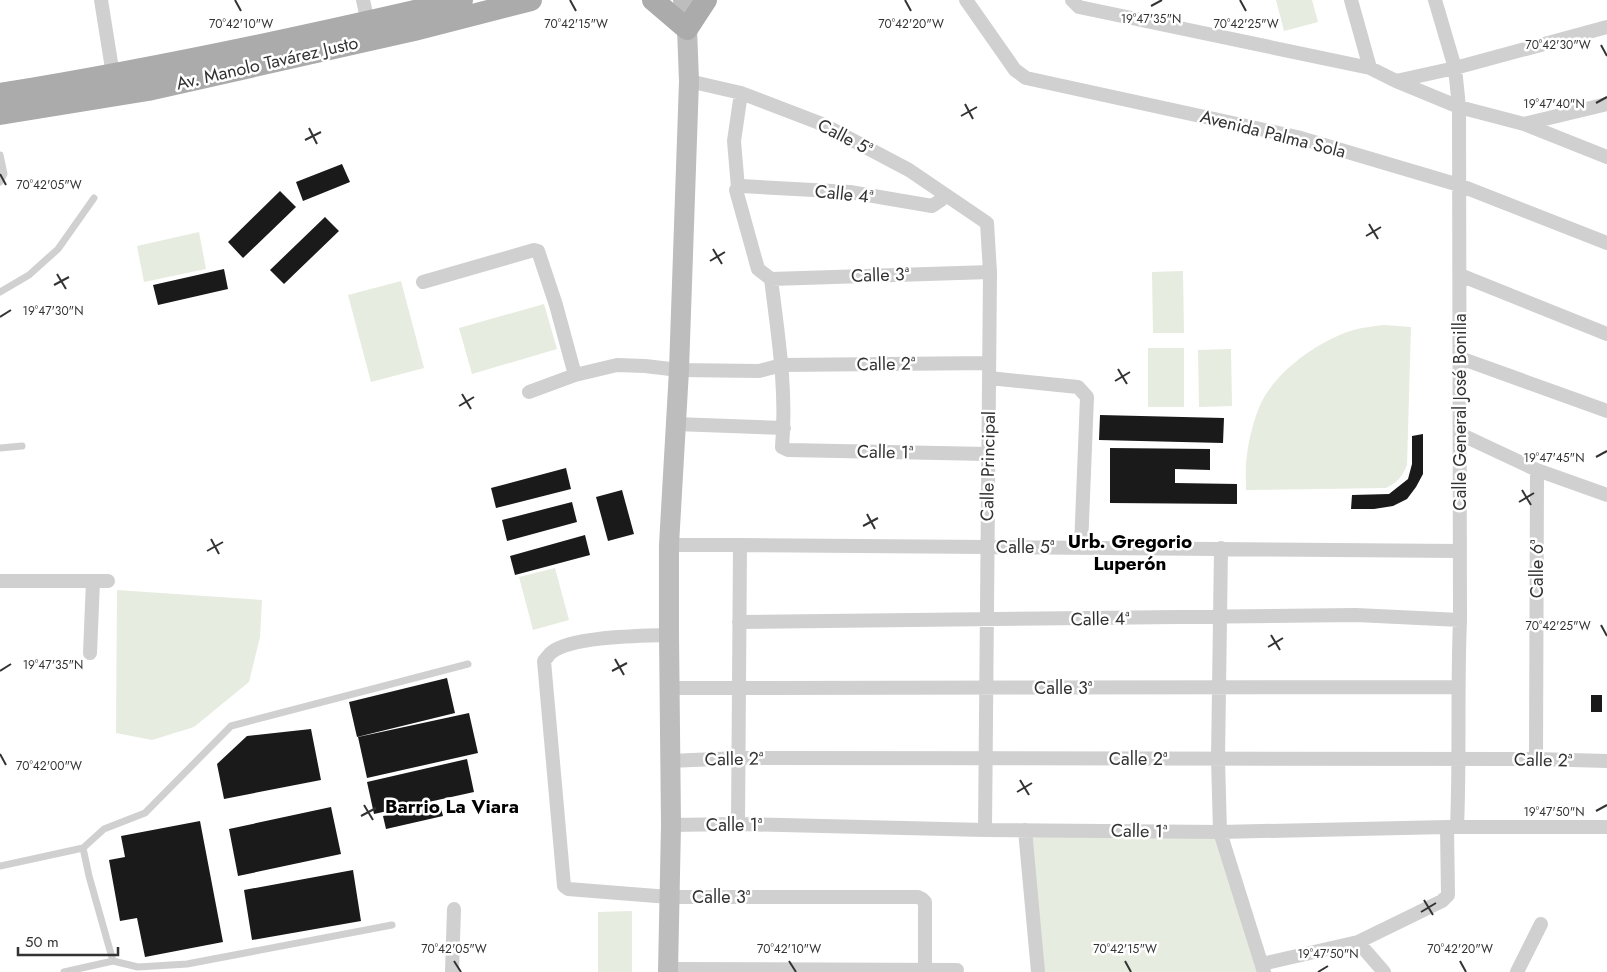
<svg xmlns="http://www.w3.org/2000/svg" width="1607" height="972" viewBox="0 0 1607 972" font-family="Jost,sans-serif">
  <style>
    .green { fill: #e6ecdf }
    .building { fill: #1a1a1a }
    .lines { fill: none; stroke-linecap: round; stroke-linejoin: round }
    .lane { stroke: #d0d0d0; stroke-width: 7 }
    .street { stroke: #d0d0d0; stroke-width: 14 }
    .secondary { stroke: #bdbdbd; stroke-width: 20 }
    .primary { stroke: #ababab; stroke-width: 22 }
    .ticks { fill: none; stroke: #333; stroke-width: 2 }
    .labels { text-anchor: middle; stroke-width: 5; stroke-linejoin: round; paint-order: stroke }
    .street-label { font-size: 18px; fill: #333; stroke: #fff }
    .neighbourhood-label { font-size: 19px; font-weight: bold; fill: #000; stroke: #fff }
    .ticks-label { font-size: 12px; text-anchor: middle; fill: #333; stroke: #fff; stroke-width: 5; stroke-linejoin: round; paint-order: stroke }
  </style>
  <rect width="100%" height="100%" fill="#fff"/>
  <!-- green -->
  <path class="green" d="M1276,0H1312L1318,22L1284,31Z
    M199,232L206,269L144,282L137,246Z
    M1183,271L1184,333H1153L1152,272Z
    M401,281L424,368L371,382L348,295Z
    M544,304L557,349L472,374L459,328Z
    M1384,325L1411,327L1407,465C1402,477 1397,483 1386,488L1246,490C1246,479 1245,466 1247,455C1249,438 1254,419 1261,403C1277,370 1322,338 1357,329C1366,327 1375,326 1384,325Z
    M1148,348H1184V407H1148Z
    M1231,349L1232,406L1199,407L1198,350Z
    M555,568L569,620L533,630L519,577Z
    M117,590L262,600L260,637L249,682L194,727L152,740L116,733Z
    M1025,830L1220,832L1264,972H1038Z
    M632,911V972H598V912Z"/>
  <!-- building -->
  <path class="building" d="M342,164L350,182L303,201L296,182Z
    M280,191L296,207L243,258L228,242Z
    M325,217L339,231L284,284L270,270Z
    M224,269L228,289L158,305L153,285Z
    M1100,415L1224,418L1223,443L1099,440Z
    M1423,434V474L1416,487L1407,499L1393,506L1374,509H1351L1352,495L1389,494L1408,479L1412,464V436Z
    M1110,448L1210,449V470L1175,469V483L1237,484V504L1110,503Z
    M566,468L571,489L496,508L491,488Z
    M622,490L634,534L608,541L596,497Z
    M572,502L577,522L507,541L502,520Z
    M585,535L590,555L515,575L510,556Z
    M447,678L455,713L357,737L349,702Z
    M1591,695H1602V712H1591Z
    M469,713L478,753L367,778L358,737Z
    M311,729L321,780L224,799L217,764L247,736Z
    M467,759L474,792L374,814L367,782Z
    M440,804L443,816L386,829L383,816Z
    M331,807L341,854L238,876L229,829Z
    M200,821L223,942L145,957L137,918L120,921L109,860L125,857L121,836Z
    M353,870L361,921L252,940L244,890Z"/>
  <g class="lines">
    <!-- lane -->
    <path class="lane" d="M0,155L4,174L0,182
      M0,292L29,275L58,249L94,198
      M0,448L22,446
      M0,866L83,848
      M113,961L89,876L83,848L104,829L145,813L231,726L468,664
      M64,972L113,961L138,967L187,964L392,925"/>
    <!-- street -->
    <path class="street" d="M101,0L113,75
      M363,0L368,23
      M966,0L1015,70L1026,78L1297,137L1459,185L1607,243
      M1072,0L1079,7L1370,68L1396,81L1459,107L1524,124L1607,157
      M1351,0L1370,68
      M1435,0L1455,68L1459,107L1460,620C1457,689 1460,758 1457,827
      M689,81L741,93L822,124L909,170L987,223L990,272L985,830
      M1396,81L1455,68L1607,27
      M741,93L734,141L738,188L736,190L758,269L771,279C778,335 787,390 782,447L788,450L988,454
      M1524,124L1607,104
      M738,188L741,186L850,192L932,206L941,200L944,194
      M1460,275L1607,334
      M771,279L990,272
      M423,282L534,250L538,251L556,305L575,375
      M1460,358L1607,411
      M989,378L1078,387L1087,397L1081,547
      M529,392L575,375L617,365L645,366L679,370L759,371L782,365L989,363
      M675,424L784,428
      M1460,434L1537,470L1607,495
      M669,545H740L738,824
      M740,545L1460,551
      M1221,548L1218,759L1220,832L1264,972
      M0,581H108
      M739,622L1356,615L1460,620
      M669,635C642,636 573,636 552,652C549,654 547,658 544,661L564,886L568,889L669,897H918L922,899L925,902V972
      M90,653L93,581
      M669,688L1457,687
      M1536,759L1537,470
      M670,761L738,758L1536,759L1607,761
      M671,825L738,824L985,830L1220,832L1447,827H1607
      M1025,830L1038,972
      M1358,942L1384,972
      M1262,964L1358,942L1442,901L1448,895L1447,827
      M668,969L957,970
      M452,972L454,909
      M1517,972L1541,924"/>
    <!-- secondary -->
    <path class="secondary" d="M668,972L671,825L669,635V545L679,370L689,81L687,29L683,0"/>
    <!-- primary -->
    <path class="primary" d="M653,0L687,29L706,0
      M0,94C155,69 309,36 462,0
      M0,114L148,90L414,30L531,0"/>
  </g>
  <!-- ticks -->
  <path class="ticks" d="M235,0L241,11M570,0L576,11M905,0L911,11M1240,0L1246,11M1151,6L1162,0M1601,45L1607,56M1596,103L1607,97M965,104L973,119M961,116L977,107M309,128L317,144M305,140L321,132M0,174L6,185M1369,224L1378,239M1366,236L1381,227M713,249L722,264M710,261L725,252M57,274L66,289M54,285L69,277M0,317L11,310M1118,369L1127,384M1115,381L1130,372M462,394L471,409M459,406L474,397M1596,457L1607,451M1522,490L1531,505M1519,502L1534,493M867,514L875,529M863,526L878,518M211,539L219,554M207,551L223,542M1601,625L1607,636M1271,635L1280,650M1268,647L1283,638M615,659L624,675M0,671L11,664M612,671L627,663M0,754L6,765M1020,780L1029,795M1017,792L1032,783M364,805L373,820M1596,811L1607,805M361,816L376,808M1424,900L1433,915M1421,912L1436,903M454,961L461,972M789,961L796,972M1125,961L1131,972M1460,961L1466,972M1318,972L1328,966"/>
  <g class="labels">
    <!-- street labels -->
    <g class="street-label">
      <text transform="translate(267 63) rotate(-13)" y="6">Av. Manolo Tavárez Justo</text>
      <text transform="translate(1273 134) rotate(14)" y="6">Avenida Palma Sola</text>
      <text transform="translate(845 137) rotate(27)" y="6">Calle 5ª</text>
      <text transform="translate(844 194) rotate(6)" y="6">Calle 4ª</text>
      <text transform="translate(880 275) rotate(-2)" y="6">Calle 3ª</text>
      <text transform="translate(886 364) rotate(-1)" y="6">Calle 2ª</text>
      <text transform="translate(1460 412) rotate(-90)" y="6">Calle General José Bonilla</text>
      <text transform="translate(885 452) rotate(1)" y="6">Calle 1ª</text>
      <text transform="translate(988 466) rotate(-89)" y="6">Calle Principal</text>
      <text x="1025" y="553">Calle 5ª</text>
      <text transform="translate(1537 569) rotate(-90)" y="6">Calle 6ª</text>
      <text transform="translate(1100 619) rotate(-1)" y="6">Calle 4ª</text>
      <text x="1063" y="694">Calle 3ª</text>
      <text transform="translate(734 759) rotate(-1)" y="6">Calle 2ª</text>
      <text x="1138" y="765">Calle 2ª</text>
      <text transform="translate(1543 760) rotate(1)" y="6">Calle 2ª</text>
      <text x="734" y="831">Calle 1ª</text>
      <text transform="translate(1139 831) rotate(1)" y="6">Calle 1ª</text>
      <text x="721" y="903">Calle 3ª</text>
    </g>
    <!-- neighbourhood labels -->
    <g class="neighbourhood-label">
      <text x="1130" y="548">Urb. Gregorio<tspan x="1130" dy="22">Luperón</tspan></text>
      <text x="452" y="813">Barrio La Viara</text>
    </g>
  </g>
  <g class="ticks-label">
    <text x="1151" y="23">19°47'35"N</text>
    <text x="241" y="28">70°42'10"W</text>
    <text x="576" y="28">70°42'15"W</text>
    <text x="911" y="28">70°42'20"W</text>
    <text x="1246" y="28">70°42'25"W</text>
    <text x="1558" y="49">70°42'30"W</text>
    <text x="1554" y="108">19°47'40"N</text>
    <text x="49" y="189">70°42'05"W</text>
    <text x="53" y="315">19°47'30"N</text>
    <text x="1554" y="462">19°47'45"N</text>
    <text x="1558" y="630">70°42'25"W</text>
    <text x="53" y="669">19°47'35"N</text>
    <text x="49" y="770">70°42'00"W</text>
    <text x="1554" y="816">19°47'50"N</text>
    <text x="454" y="953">70°42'05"W</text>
    <text x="789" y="953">70°42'10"W</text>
    <text x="1125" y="953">70°42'15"W</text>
    <text x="1460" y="953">70°42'20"W</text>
    <text x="1328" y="958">19°47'50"N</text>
  </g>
  <!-- scale -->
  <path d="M18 947v8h100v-8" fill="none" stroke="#333333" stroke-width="2.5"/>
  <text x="25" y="947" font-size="15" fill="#333333" stroke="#ffffff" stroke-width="4" paint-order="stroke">50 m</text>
</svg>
